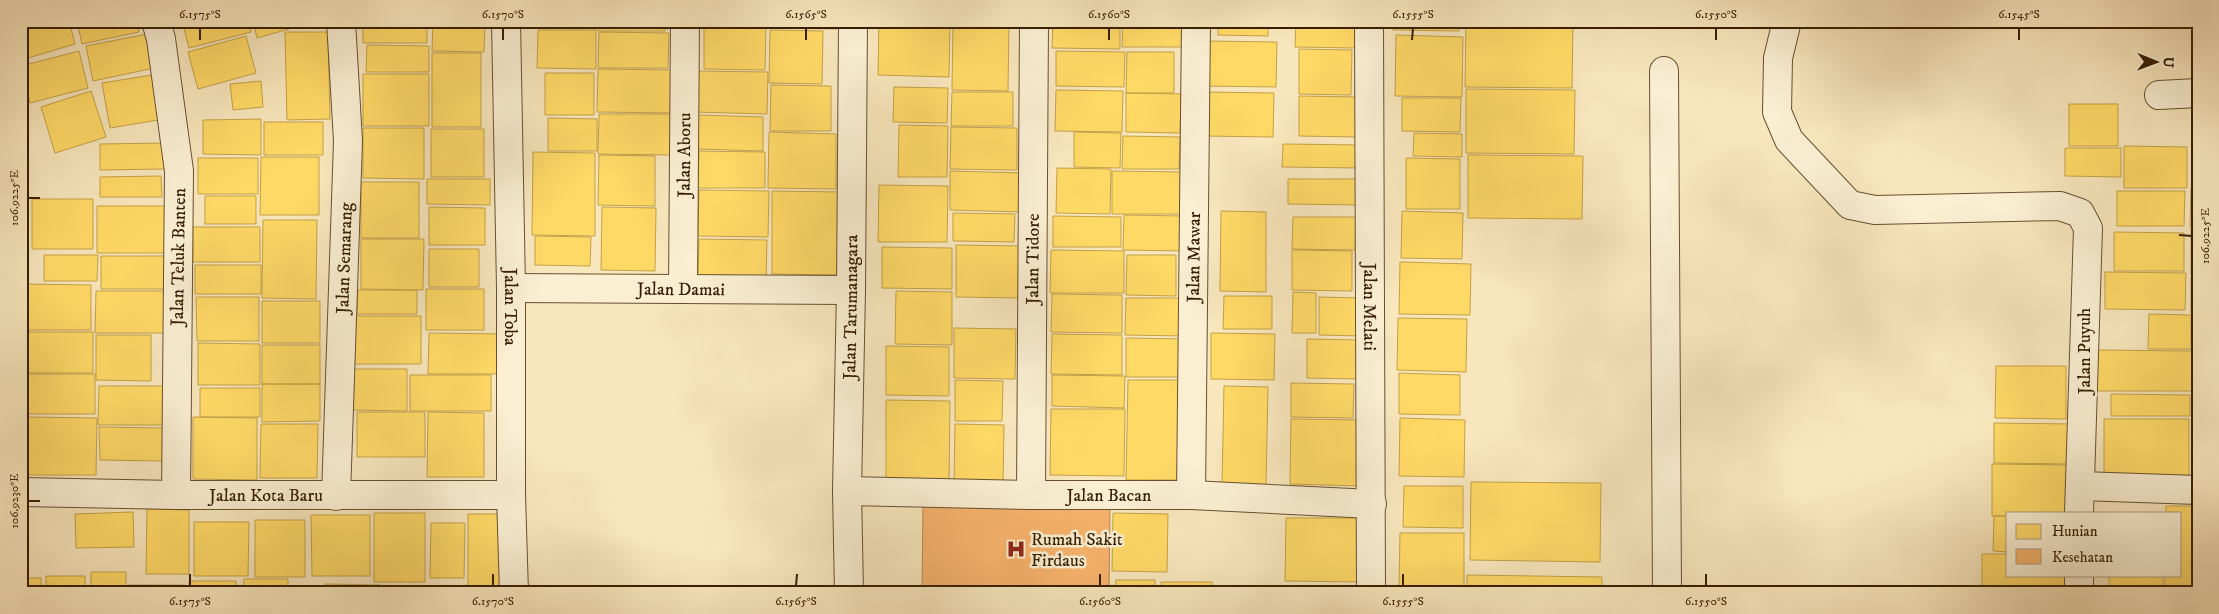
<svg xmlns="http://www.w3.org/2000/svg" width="2219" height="614" viewBox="0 0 2219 614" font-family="'IM FELL DW Pica',serif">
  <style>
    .homes { fill: #ffd966; stroke: #c3a147 }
    .health { fill: #f6b26b; stroke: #bd864b }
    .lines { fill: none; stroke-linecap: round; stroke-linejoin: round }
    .minor-casing { stroke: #67502f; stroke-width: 30 }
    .minor { stroke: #faefd3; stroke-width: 28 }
    .ticks { fill: none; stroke: #371e00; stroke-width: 2 }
    .labels { text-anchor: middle; stroke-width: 5; stroke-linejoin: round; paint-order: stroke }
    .street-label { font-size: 18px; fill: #371e00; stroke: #faefd3 }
    .poi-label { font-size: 18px; fill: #371e00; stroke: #faefd3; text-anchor: start }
    .neatline { fill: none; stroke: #371e00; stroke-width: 2 }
    .ticks-label { font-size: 12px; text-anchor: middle; fill: #371e00 }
  </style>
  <rect width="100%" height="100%" fill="#f8e6bc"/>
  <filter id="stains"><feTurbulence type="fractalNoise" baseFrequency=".004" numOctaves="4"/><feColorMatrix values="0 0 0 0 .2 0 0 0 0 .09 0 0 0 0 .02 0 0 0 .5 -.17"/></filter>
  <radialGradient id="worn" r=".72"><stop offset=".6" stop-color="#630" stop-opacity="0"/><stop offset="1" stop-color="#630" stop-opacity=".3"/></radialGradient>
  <!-- homes -->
  <path class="homes" d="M40,21H69L75,44L21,60V27Z
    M77,21H136L139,32L82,44Z
    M182,21H249L251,32L189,48Z
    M253,21H317L257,38Z
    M427,21V43H363V22Z
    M433,21H485L484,52L432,51Z
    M540,21H595V28L540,27Z
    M598,21H666L665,31H598Z
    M769,21H837V29L769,28Z
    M879,21H950L949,77L878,75Z
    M953,21H1009L1008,91L952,90Z
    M1053,21H1120V49L1052,48Z
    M1123,21H1186V47H1122Z
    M1218,21H1268V36L1218,35Z
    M1296,21H1356V48L1295,47Z
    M1393,21H1459V31L1393,30Z
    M1466,21H1573L1572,88L1465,87Z
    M704,23L766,24L765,70L704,69Z
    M538,30H596V69L537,68Z
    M770,30L823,31L822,84L769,83Z
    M285,32H328L330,119L287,120Z
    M599,32L669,33L668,68H598Z
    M147,34L154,68L93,81L86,46Z
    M1396,35L1463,37L1462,97L1395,96Z
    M246,36L256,73L198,89L188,52Z
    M1206,41L1277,42L1276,87L1205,86Z
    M367,45L429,46V72H366Z
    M1299,49L1352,50L1351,95L1299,94Z
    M79,51L88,88L30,103L21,66Z
    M1056,51L1125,52L1124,87L1056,86Z
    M1127,52H1174V93H1126Z
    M432,53H481V127H432Z
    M598,69L672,70L671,113L597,112Z
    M695,71L768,72L767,114L694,112Z
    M545,73H594V115H545Z
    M158,74L164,119L110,128L102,83Z
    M363,74H429V126H363Z
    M261,81L263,107L233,110L230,84Z
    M771,85L831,86V131H770Z
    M894,87L948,88L947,123L893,122Z
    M1466,89L1575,90L1574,154L1466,153Z
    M1056,90L1123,91L1122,132L1055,131Z
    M91,91L106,137L55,153L41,107Z
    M952,92H1013V126H951Z
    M1204,92L1274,93L1273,137L1203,136Z
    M1126,93L1181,94L1180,133L1126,132Z
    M1299,96L1359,97L1358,137L1299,136Z
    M1402,98H1461L1460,132L1402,131Z
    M2069,104H2118V146H2069Z
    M599,114H675L674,155L598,154Z
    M698,115L763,117V151L698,149Z
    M548,118L597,119V151H548Z
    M261,119V155L203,154V120Z
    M264,122H323V155H264Z
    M899,125L948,126L947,177H898Z
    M951,127L1017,128V170L950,169Z
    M363,128H424V179L363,178Z
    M431,129H484V177H431Z
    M769,132L836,134V189L768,188Z
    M1074,132L1121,133L1120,168L1074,167Z
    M1414,133L1462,134V157L1413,156Z
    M2192,135L2198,136V187H2192Z
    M1123,136L1180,137L1179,169H1122Z
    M164,143L165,169L100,170V144Z
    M1283,144L1361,145L1360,168L1282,167Z
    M2124,146L2187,147V188H2124Z
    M2065,148H2121V177L2065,176Z
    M699,151L765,152V188H698Z
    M533,152L595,153V236L532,235Z
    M599,155L655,156V206L598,205Z
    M1468,155L1583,156L1582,219L1468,218Z
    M261,157H319V215H260Z
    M198,158H258V194H198Z
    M1406,158L1460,159V209H1406Z
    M1057,168L1111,169L1110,214L1056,213Z
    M950,171L1024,173L1023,212L950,210Z
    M1112,171L1181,172L1180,214H1112Z
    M161,176L162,197H100V177Z
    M427,179H490V205L427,204Z
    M1288,179H1362V205L1288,204Z
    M361,182H419V238H361Z
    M879,185L948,186L947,242H878Z
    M2191,188H2198V227H2190Z
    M699,190L769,191L768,237L698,236Z
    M772,191L843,192V275L772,274Z
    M2117,191H2185L2184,226H2117Z
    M205,196H256V224H205Z
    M32,199H93V249H32Z
    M97,206H173V253H97Z
    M429,207L485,208V245H429Z
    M602,207L656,208L655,271L601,270Z
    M1221,211L1266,212V292L1220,291Z
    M1402,211L1463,213L1462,259L1401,258Z
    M953,213L1015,214L1014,242L953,241Z
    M1124,215L1183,216V251L1123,250Z
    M1053,216L1121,217V247H1053Z
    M1293,217H1356L1355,250L1292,249Z
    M263,220H317L316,299L262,298Z
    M193,227H260V262H193Z
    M2191,228H2198V275H2191Z
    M2114,232L2184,233V271H2114Z
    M535,236L591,237L590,266L535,265Z
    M361,239H424L423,290L361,289Z
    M699,239L767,240L766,280L698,279Z
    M956,245L1024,246L1023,298L956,297Z
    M882,247L952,248V289L882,288Z
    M429,249H479V287H429Z
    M1051,250L1124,251V293H1050Z
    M1292,250L1352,251V291L1292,290Z
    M44,255H98L97,281H44Z
    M1127,255H1176V296L1126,295Z
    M101,256H169V289H101Z
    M1400,262L1471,264L1470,315L1399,314Z
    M195,265H261V294H195Z
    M2105,272L2186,273L2185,310L2105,309Z
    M2191,277H2198V313H2191Z
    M23,284L91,285V330H24Z
    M426,289H484V330H426Z
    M358,290H417V314H357Z
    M96,291H177V333H95Z
    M896,291L952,292V345L895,344Z
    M1293,292L1316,293V333H1292Z
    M1052,294L1122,295V333L1051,332Z
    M1224,296H1272V329H1223Z
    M196,297H259V341H197Z
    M1319,297L1362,298L1361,336L1319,335Z
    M1126,298H1184V336L1125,335Z
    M262,301H320V343H262Z
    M2149,314L2191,315V349H2148Z
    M354,316H421V364H353Z
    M1398,318L1467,319L1466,372L1397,370Z
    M2195,322H2198V354H2194Z
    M954,328L1016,329L1015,379L954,378Z
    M23,332H93V373H23Z
    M429,333L504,334V374H428Z
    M1211,333L1275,334L1274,380L1211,379Z
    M1052,334L1122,335V375L1051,374Z
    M96,335H151V381L96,380Z
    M1126,338L1187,339V377H1126Z
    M1307,339L1361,340L1360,379L1307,378Z
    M198,343L260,344V385H198Z
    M262,345H320V384H262Z
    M886,346L949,347V396L886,395Z
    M2097,350L2192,351V391H2097Z
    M2195,356H2198V383H2195Z
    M1996,366H2066V419L1995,418Z
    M353,369H407V411L352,410Z
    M1399,373L1460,375V415L1399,414Z
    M25,374H95V414H25Z
    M410,375H491V411H410Z
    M1052,375L1125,376L1124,408L1052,406Z
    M955,380L1003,381L1002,421H955Z
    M1128,380H1180L1179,480H1126Z
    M1291,383L1354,384L1353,418L1291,417Z
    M262,384H320V421L262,422Z
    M2195,384H2198V411H2194Z
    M99,386H169V425H98Z
    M1224,386L1268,387L1266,486L1222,485Z
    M200,388H260V417H200Z
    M2111,394L2190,395V416H2111Z
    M886,400L950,401L949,484L886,483Z
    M1051,409H1125L1124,476L1050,475Z
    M357,412H425V457H357Z
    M428,412L484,413V477H427Z
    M2194,412H2198V440H2193Z
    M27,417L97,418L96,475H28Z
    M193,417L257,418V480L193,479Z
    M1400,418L1465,420L1464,477L1399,476Z
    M1291,419L1360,420L1359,486L1290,484Z
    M2104,419H2189V481L2104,480Z
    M1994,423L2072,424L2071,464L1994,463Z
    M261,424H318L317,478H260Z
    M955,424L1004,425L1003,484L954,483Z
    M99,427L163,428V461L100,460Z
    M2193,441H2198V476H2192Z
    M1992,464L2068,465V513H2008V516H1992Z
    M1471,482L1601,483L1600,562L1470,560Z
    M1404,486H1463V528L1403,527Z
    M2166,506H2198V593H2165V575H2180V513H2166Z
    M147,509L189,510V574H146Z
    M133,512L134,547L76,548L75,514Z
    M374,513H425V582H374Z
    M1113,513L1168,514L1167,572L1112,571Z
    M468,514H504L503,593H468Z
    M311,515H370V576H312Z
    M1994,516H2008V552L1993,551Z
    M1286,518H1360L1359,582L1285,581Z
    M255,520H305V577H255Z
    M194,522H249L248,576H194Z
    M431,523H465L464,578H430Z
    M1400,533H1464V588L1399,587Z
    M1982,554H2008V575H2076V593H1982Z
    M91,572H126V593H91Z
    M1467,575L1602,577V593H1467Z
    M2109,575H2163V593H2109Z
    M46,576H85V593H46Z
    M21,578H41V593H21Z
    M244,579H288V593H243Z
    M1116,580H1155V593H1115Z
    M189,581H236V593H189Z
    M1161,582H1212V593H1161Z
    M325,584L380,585V593H325Z
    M129,585H185V593H129Z
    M382,590H432V593H382Z"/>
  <!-- health -->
  <path class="health" d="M923,502L1110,504L1109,593H922Z"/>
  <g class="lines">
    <!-- minor casing -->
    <g class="minor-casing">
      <g id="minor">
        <path d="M156,21L161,39L179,171L176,495"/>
        <path id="s1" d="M506,21L511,288V495L514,593"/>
        <path id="s2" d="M1369,21L1371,593"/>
        <path d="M1787,21L1778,58L1777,112L1789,140L1850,205L1875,210L2060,206L2080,213L2088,228L2079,513"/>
        <path d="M1664,71L1667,593"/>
        <path d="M2159,95L2198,93"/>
        <path id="s3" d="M511,288L851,290"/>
        <path id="s4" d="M683,289L685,21"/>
        <path d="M2080,486L2198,490"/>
        <path id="s5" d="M847,491L1031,495H1191L1372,504"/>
        <path id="s6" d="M21,492L176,495H511"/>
        <path id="s7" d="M1031,495L1034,21"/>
        <path id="s8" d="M1191,495L1196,21"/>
        <path id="s9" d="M336,496L348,141L341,21"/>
        <path id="s10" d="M849,593L847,491L851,290L853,21"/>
        <path d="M2079,593V575"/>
      </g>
    </g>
    <!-- minor -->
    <use href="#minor" class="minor"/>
  </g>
  <!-- ticks -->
  <path class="ticks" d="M200,40V28M503,40V28M806,40V28M1109,40V28M1412,40L1413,28M1716,40V28M2019,40V28M28,198H40M2179,235L2192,236M28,501H40M190,586V574M493,586V574M796,586L797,574M1100,586V574M1403,586V574M1706,586V574"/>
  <!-- icons -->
  <defs>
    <g id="hospital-bare" transform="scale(1.5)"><path d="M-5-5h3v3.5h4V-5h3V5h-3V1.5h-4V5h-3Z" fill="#8f2418" stroke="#faefd3" stroke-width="2.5" paint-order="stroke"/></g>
  </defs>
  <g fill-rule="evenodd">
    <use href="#hospital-bare" x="1016" y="549"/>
  </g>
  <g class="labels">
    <!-- street labels -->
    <g class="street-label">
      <text dy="6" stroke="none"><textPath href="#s4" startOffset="134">Jalan Aboru</textPath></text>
      <text transform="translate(178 257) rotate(-89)" y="6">Jalan Teluk Banten</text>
      <text dy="6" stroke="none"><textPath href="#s9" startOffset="238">Jalan Semarang</textPath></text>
      <text dy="6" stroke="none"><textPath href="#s7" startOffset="236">Jalan Tidore</textPath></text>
      <text dy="6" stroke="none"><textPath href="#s8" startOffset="238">Jalan Mawar</textPath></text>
      <text dy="6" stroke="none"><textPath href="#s3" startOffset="170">Jalan Damai</textPath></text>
      <text dy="6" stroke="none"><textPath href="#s1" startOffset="286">Jalan Toba</textPath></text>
      <text dy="6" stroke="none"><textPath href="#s10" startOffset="286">Jalan Tarumanagara</textPath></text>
      <text dy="6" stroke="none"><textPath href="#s2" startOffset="286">Jalan Melati</textPath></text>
      <text transform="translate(2084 351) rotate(-90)" y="6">Jalan Puyuh</text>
      <text dy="6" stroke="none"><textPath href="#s6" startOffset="245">Jalan Kota Baru</textPath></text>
      <text dy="6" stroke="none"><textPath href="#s5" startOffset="262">Jalan Bacan</textPath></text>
    </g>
    <!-- poi labels -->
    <g class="poi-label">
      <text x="1031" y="545">Rumah Sakit<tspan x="1031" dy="21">Firdaus</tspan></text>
    </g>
  </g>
  <!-- margin -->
  <rect width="2219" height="614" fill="none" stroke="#f8e6bc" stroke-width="55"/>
  <!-- legend -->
  <rect x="2006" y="512" width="175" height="65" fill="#faefd3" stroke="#ac9b7f"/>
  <rect x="2016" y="524" width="25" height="15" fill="#ffd966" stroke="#ac9b7f"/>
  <text x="2052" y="536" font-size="15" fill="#371e00">Hunian</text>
  <rect x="2016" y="549" width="25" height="15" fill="#f6b26b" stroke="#ac9b7f"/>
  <text x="2052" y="562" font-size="15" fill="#371e00">Kesehatan</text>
  <!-- north arrow -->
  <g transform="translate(2156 62) rotate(91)" stroke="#faefd3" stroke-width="4" paint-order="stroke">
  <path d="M0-4L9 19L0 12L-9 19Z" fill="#371e00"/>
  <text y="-8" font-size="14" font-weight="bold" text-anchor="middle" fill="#371e00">U</text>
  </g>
  <rect x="28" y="28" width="2164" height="558" class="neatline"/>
  <g class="ticks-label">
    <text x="200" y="18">6.1575°S</text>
    <text x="503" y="18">6.1570°S</text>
    <text x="806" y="18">6.1565°S</text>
    <text x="1109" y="18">6.1560°S</text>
    <text x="1413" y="18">6.1555°S</text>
    <text x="1716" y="18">6.1550°S</text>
    <text x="2019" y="18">6.1545°S</text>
    <text transform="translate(14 198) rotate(-90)" y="4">106.9225°E</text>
    <text transform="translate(2205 236) rotate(-90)" y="4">106.9225°E</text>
    <text transform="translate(14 501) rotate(-90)" y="4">106.9230°E</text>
    <text x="190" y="605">6.1575°S</text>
    <text x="493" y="605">6.1570°S</text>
    <text x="796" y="605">6.1565°S</text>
    <text x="1100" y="605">6.1560°S</text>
    <text x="1403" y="605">6.1555°S</text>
    <text x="1706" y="605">6.1550°S</text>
  </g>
  <rect width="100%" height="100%" filter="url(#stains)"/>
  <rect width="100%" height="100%" fill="url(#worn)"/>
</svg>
